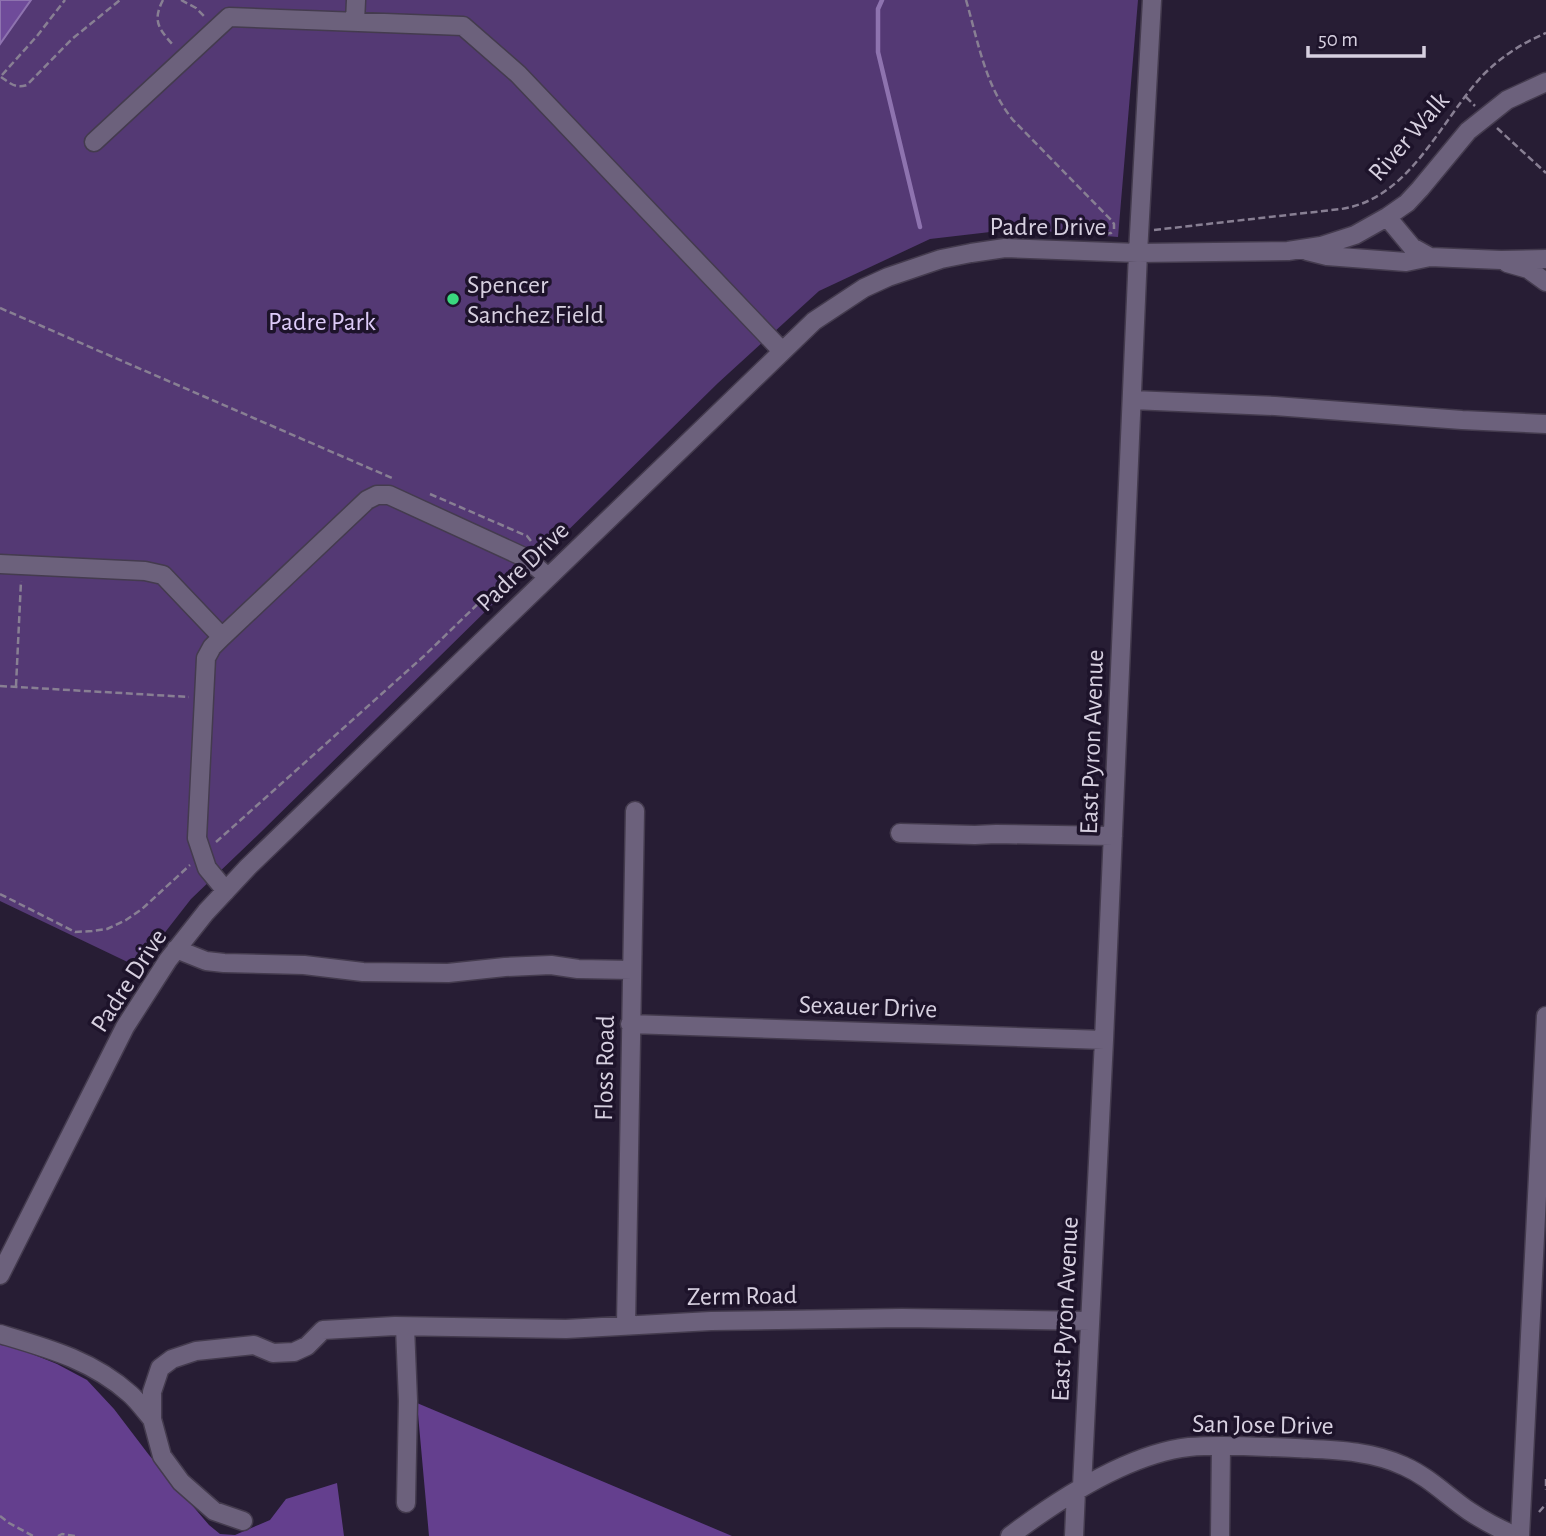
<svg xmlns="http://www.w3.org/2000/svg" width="1546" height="1536" viewBox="0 0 1546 1536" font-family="'Alegreya Sans',sans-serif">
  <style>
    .green { fill: #543974 }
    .forest { fill: #643f8e }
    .water { fill: #6f4b9a; stroke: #8e73af; stroke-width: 2 }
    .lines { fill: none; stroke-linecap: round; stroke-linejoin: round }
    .stream { stroke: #8e73af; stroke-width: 4.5 }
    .minor-casing { stroke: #443b4e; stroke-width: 21 }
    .path { stroke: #887f93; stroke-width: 2.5; stroke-dasharray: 7 3.5; stroke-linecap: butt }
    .minor { stroke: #6c617c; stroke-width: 18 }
    .poi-dot { fill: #3ad77f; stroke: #1d132a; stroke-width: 2.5 }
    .labels { text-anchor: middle; stroke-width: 7; stroke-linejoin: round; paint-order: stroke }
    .street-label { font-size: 26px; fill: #d7d0e0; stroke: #1d132a }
    .poi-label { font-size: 26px; fill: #d7d0e0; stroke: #1d132a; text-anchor: start }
    .park-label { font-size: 26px; fill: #ddcbf8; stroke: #1d132a }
  </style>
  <rect width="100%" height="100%" fill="#271d34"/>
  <!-- green -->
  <path class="green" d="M0,0H1138L1118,237L1016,229L930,239L819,291L718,383L262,831L191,899L138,967L0,901Z"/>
  <!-- forest -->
  <path class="forest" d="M0,1341L57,1364L87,1380L114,1409L149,1455L209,1525L220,1534L235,1535L270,1520L286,1499L337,1483L344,1536H0Z
    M417,1403L732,1536H429Z"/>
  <!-- water -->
  <path class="water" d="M0,0H31L0,44Z"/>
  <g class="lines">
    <!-- stream -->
    <path class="stream" d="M882,0L878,9V52L920,227"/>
    <!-- minor casing -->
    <g class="minor-casing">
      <path id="minor" d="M355,22L356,0
        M94,142L229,17L463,26L518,74L782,351
        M1387,217L1412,247L1430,257
        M1307,251L1327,256L1406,262L1430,257L1501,260L1546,259
        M1507,263L1528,269L1546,282
        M1132,400L1275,406L1462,420L1546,424
        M0,564L145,571L163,575L222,637
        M900,833L975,835L996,834L1113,836
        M226,891L207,868L197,838L206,658L212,647L222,637L367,500L377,495H389L526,558L548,577
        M176,949L206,961L224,963L304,965L363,972L448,973L505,967L551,965L578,969L632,970
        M630,1024L1104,1040
        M0,1275L125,1027L168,960L206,912L248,867L814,321L864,288L888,277L941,259L971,253L1005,248L1138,253L1288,251L1321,246L1355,235L1387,217L1407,203L1420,189L1468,131L1507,100L1546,82
        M626,1325L635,811
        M405,1327L408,1401L406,1503
        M0,1334C47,1348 92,1360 130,1394C138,1401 145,1411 152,1419
        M1082,1487L1104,1040L1138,253L1152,0
        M243,1521L214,1511L181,1482L162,1456L152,1419V1392L160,1368L172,1359L196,1351L254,1345L273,1353L294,1352L307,1346L323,1330L395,1326L566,1329L711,1321L902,1318L1090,1321
        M1010,1536C1059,1499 1127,1454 1189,1447C1224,1444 1260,1447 1295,1448C1332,1450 1370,1450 1404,1466C1429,1477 1447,1496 1469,1511C1484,1521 1499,1529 1516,1536
        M1074,1536L1076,1491
        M1220,1536L1221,1446
        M1520,1536L1546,1016"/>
    </g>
    <!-- path -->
    <path class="path" d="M163,0C152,21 159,29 173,45
      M181,0L196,8L204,16
      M966,0C978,41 985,86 1013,120L1112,221L1114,224V230
      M2,75L37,36L65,0
      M1,77C10,83 15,89 27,85L72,39L120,0
      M1466,97L1475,106
      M1497,128L1546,173
      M1154,230L1341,209C1410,199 1440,121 1483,75C1501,57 1522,43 1546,33
      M1105,234L1111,233L1114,230
      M0,308L392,478
      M430,494L527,536L531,541
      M0,686L189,697
      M16,686L21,581
      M216,842L424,656L513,570
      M0,894L75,932L92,931L107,929L126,920L142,909L190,865
      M1546,1479V1490
      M1539,1512L1546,1504
      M0,1516L9,1523L33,1536
      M58,1536L62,1534L75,1536"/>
    <!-- minor -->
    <use href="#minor" class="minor"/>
  </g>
  <!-- markers -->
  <circle class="poi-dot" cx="453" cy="299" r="7"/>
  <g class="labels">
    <!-- street labels -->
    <g class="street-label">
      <text transform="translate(1408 136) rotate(-49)" y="9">River Walk</text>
      <text x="1048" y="235">Padre Drive</text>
      <text transform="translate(522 566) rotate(-44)" y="9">Padre Drive</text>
      <text transform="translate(1091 742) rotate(-88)" y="9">East Pyron Avenue</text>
      <text transform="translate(128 980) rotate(-57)" y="9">Padre Drive</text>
      <text transform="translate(868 1006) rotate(2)" y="9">Sexauer Drive</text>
      <text transform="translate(604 1068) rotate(-89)" y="9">Floss Road</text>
      <text transform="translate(742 1295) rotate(-1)" y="9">Zerm Road</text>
      <text transform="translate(1064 1309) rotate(-87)" y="9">East Pyron Avenue</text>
      <text transform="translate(1263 1424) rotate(1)" y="9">San Jose Drive</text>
    </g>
    <!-- poi labels -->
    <g class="poi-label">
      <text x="467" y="293">Spencer<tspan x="467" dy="30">Sanchez Field</tspan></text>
    </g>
    <!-- park labels -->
    <g class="park-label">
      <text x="322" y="330">Padre Park</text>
    </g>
  </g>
  <!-- scale -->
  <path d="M1308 46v10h116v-10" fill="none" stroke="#d7d0e0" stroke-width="3.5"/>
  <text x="1318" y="46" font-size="21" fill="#d7d0e0" stroke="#1d132a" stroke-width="5" paint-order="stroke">50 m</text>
</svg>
